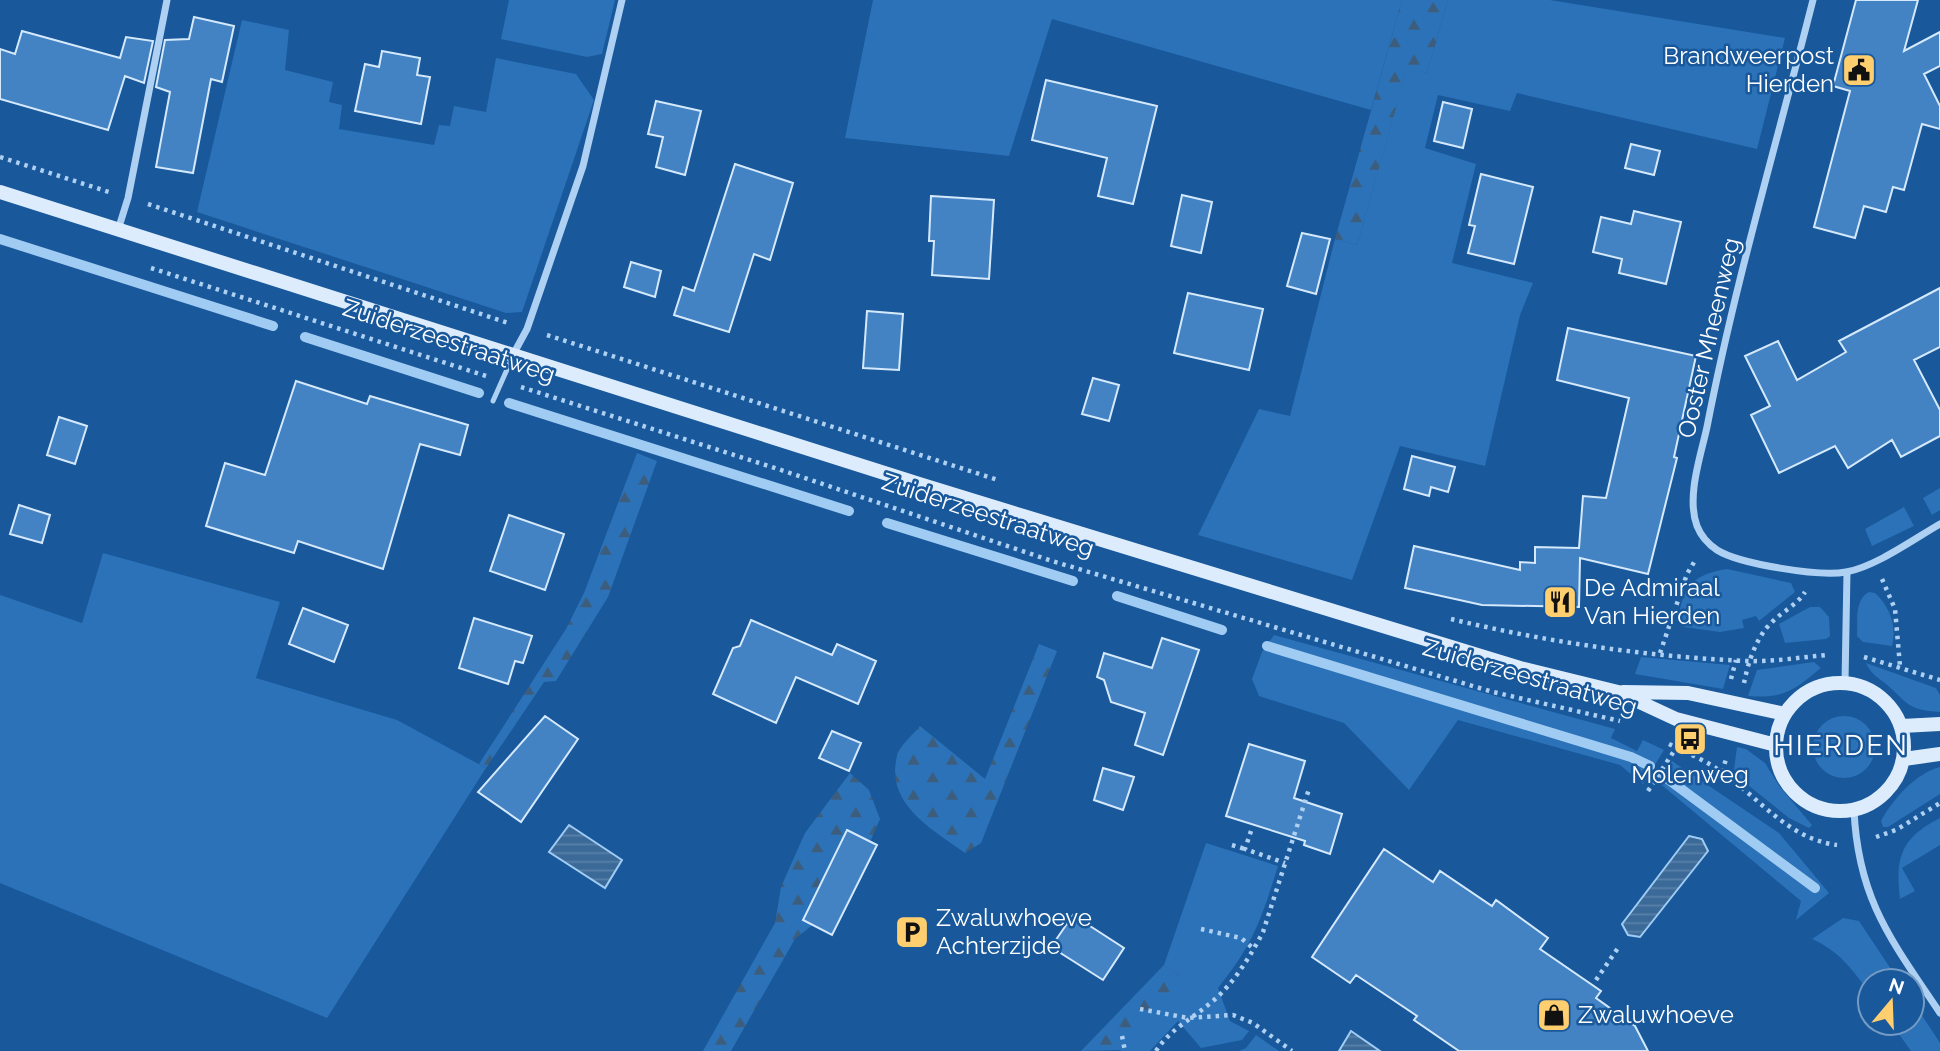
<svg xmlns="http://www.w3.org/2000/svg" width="1940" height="1051" viewBox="0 0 1940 1051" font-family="Raleway,sans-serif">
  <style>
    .grass { fill: #2b72b8 }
    .forest { fill: url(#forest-firs) }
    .water { fill: url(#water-rules); stroke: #a0ccf4; stroke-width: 2 }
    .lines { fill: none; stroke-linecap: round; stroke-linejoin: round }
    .stream { stroke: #a0ccf4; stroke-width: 10 }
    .building { fill: #4483c3; stroke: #d5e9fc; stroke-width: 2 }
    .path { stroke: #aed0f2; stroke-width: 4.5; stroke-dasharray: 3.5 5; stroke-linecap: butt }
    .service { stroke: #aed0f2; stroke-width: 5 }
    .minor { stroke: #aed0f2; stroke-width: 7 }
    .secondary { stroke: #dcecfc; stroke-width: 14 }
    .labels { text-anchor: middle; stroke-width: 5; stroke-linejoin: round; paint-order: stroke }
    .poi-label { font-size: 24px; fill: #fff; stroke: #18589b; text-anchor: start }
    .street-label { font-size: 24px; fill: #fff; stroke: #18589b }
    .quarter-label { font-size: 28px; letter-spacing: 2px; fill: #fff; stroke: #18589b }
  </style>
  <defs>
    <pattern id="forest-firs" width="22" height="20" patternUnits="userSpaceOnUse" patternTransform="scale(1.75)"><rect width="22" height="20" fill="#2b72b8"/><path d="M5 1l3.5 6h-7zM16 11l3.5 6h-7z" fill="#3d5d7d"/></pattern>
    <pattern id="water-rules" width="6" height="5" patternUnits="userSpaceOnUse" patternTransform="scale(1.75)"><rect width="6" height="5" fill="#3b6a99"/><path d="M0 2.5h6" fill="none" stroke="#5880a8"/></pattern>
  </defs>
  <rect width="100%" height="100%" fill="#18589b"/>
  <!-- grass -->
  <path class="grass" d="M509,0H615L602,54L587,57L501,39Z
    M873,0H1402L1371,110L1052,19L1009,156L845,138Z
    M1448,0H1550L1785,38L1757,149L1517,93L1510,111L1438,95L1425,148L1476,164L1452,263L1533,283L1520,315L1485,466L1400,446L1352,580L1198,535L1259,409L1290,416L1335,239L1357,245L1407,68L1427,73Z
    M242,20L289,30L285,70L333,82L329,102L342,105L339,129L434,145L439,125L450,126L454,106L486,112L496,58L576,74L594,100L522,312L506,313L197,212Z
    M1940,488V510L1932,515L1923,498Z
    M1904,507L1914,526L1872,546L1865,529Z
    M103,553L280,602L256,678L397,720L486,768L327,1018L0,883V595L82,623Z
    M1727,569L1791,583L1795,592L1759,621L1756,616L1742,620L1744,628L1720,632L1684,627L1678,620C1683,586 1694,574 1727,569Z
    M1869,592L1875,593C1890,607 1897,626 1892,646L1863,642L1857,636C1858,621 1854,600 1869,592Z
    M1810,607H1820L1829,617L1830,636L1826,639L1785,643L1779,624Z
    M1274,635L1615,729L1611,738L1637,751L1643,740L1664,750L1643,784L1620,765L1458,720L1409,790L1344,723L1259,696L1252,679L1262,652Z
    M1641,657L1730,665L1723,689L1635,674Z
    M1814,662L1821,668C1794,690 1784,699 1748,696L1757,670Z
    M1866,663L1936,688L1940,695V712C1907,710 1908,703 1886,684C1876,676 1871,674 1866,663Z
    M1813 747a31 31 0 1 1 62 0a31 31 0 1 1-62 0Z
    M1737,747L1746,749L1765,763L1780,787L1812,825L1809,828L1789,818L1738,777L1734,769Z
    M1672,761L1779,833L1829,893L1796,920L1801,901L1658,782Z
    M1940,767V794L1888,827H1883L1881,821C1893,799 1916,773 1940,767Z
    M1940,818V845L1902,868L1915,891L1900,899C1895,857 1901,838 1940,818Z
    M1206,843L1278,866C1261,920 1254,943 1218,988L1230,1021L1249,1031L1242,1040L1201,1048L1178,1021L1150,1051H1120L1180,976L1164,965Z
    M1843,918L1859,921L1899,981H1870V994C1853,970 1839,951 1812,939Z
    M1912,1000L1940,1043V1051H1911L1891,1023H1912Z
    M1256,1035L1279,1051H1239L1246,1048Z"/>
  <!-- forest -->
  <path class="forest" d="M1402,0H1448L1427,73L1407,69L1357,245L1335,239Z
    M637,453L657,461L608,597L556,681L544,682L486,768L479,764L566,629L584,593Z
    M1039,644L1057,651L981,843L965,853C932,829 885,804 897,756C899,746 914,734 920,726L985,779Z
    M850,773L869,790L880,819L845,899L795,939L731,1051H703L775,923L781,887L805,833Z
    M1164,965L1181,976L1177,983L1122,1050L1081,1051Z"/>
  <!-- water -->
  <path class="water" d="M569,825L622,860L605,888L549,852Z
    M1689,836L1702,839L1708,851L1640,937L1628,935L1622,924Z
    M1351,1031L1380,1051H1339Z"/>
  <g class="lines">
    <!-- stream -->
    <path class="stream" d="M0,239L273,326
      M305,337L479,393
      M509,403L849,511
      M887,523L1073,581
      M1117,596L1222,630
      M1267,646L1631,757L1650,766
      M1665,777L1815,888"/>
  </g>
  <!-- building -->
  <path class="building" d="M1856,0H1918L1904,51L1940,32V66L1924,74L1940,106V129L1922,124L1904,190L1893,187L1886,212L1864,206L1855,238L1814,227L1850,91L1833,86Z
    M194,17L234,26L222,82L211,79L193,173L156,167L170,92L156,87L165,40L189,39Z
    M22,31L120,58L126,37L153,41L144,83L125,76L108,130L0,99V49L15,54Z
    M382,51L420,58L417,75L430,77L421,124L355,111L365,64L379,67Z
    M1046,80L1157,106L1133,204L1098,196L1107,158L1032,140Z
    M656,101L701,111L685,175L656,167L663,137L648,134Z
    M1443,102L1472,109L1463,148L1434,141Z
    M1631,144L1660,151L1654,175L1625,168Z
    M735,164L793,183L770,260L754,254L729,332L674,315L683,287L694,291Z
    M1481,174L1533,187L1514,264L1468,253L1475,226L1469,225Z
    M1182,195L1212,202L1201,253L1171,246Z
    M931,196L994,200L989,279L932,275L934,241H929Z
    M1634,211L1681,222L1666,284L1619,273L1622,259L1593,252L1601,217L1631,224Z
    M1302,233L1330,239L1316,294L1287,286Z
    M631,262L661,271L655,297L624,287Z
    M1940,288V347L1914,360L1940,410V436L1901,457L1892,440L1848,468L1835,446L1779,473L1751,415L1770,406L1745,356L1778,341L1797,380L1846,352L1839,341Z
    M1188,293L1263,309L1249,370L1174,353Z
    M867,311L903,314L899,370L863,368Z
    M1568,328L1696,356L1674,457L1677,458L1648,574L1580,558L1579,607L1482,605L1405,588L1414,546L1520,570V562L1535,563V547L1579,548L1583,496L1606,498L1629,398L1557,380Z
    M1093,378L1119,385L1109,421L1082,414Z
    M296,381L367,404L370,396L468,425L460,455L420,444L383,569L298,541L294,553L206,526L225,463L265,475Z
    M59,417L87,426L75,464L47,455Z
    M1412,456L1455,467L1448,492L1431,487L1429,496L1404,489Z
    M19,505L50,515L42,543L10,534Z
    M509,515L564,534L545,590L490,571Z
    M303,608L348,625L334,662L289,644Z
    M474,618L532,636L523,663L515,661L508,684L459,668Z
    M751,620L832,655L837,644L876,661L858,704L796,677L776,723L713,694L733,648L740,646Z
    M1162,638L1199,650L1163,755L1135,745L1145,713L1111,702L1104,680L1097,677L1104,653L1152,668Z
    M545,716L578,739L521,822L478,792Z
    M832,731L861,743L849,771L819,758Z
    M1249,744L1305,761L1294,798L1342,814L1330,854L1304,845L1305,841L1226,816Z
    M1103,768L1134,777L1123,810L1094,800Z
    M847,830L877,845L832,935L803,920Z
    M1384,849L1433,882L1440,871L1492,906L1496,900L1548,938L1540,949L1601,991L1596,998L1635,1026L1648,1051H1459L1414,1020L1417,1016L1356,975L1350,983L1312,957Z
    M1073,915L1124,948L1103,980L1051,947Z"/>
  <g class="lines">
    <!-- path -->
    <path class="path" d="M0,157L109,192
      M148,204L508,323
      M151,268L486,376
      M547,335L998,480
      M521,387L778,469L1052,561L1493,692L1620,721
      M1882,579L1895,609L1900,666
      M1451,619C1547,642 1649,657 1748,661C1774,662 1801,657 1828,655
      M1660,653L1687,574L1696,559
      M1864,657L1940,680
      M1731,679L1736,660
      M1744,683C1748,663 1756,637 1772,622C1783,611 1797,605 1805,592
      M1669,744C1687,753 1707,761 1723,773C1760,799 1789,839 1837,845
      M1722,772L1727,756
      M1648,791L1676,748
      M1251,831L1245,849L1285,863
      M1876,837L1896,830L1940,803
      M1232,845L1245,849
      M1201,929L1241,938L1254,949
      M1596,980L1618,948
      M1140,1009L1188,1018L1233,1015L1253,1023L1292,1051
      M1122,1036L1125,1051
      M1156,1051C1171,1028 1194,1018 1214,1000C1234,983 1251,955 1263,932L1309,789"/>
    <!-- service -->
    <path class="service" d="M493,401L513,356"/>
    <!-- minor -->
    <path class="minor" d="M1813,0C1777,142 1735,283 1707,427C1701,455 1686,497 1697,526C1701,536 1708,544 1717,550C1739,564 1820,577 1846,572C1875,567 1914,539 1940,524
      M118,230L128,198L167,0
      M514,353L527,329L583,166L622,0
      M1845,682L1847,572
      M1854,810C1858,900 1892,941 1940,1013"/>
    <!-- secondary -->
    <path class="secondary" d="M0,192L919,484L1520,668L1618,692L1676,719L1776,745
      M1776 747a64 64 0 1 1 128 0a64 64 0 1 1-128 0Z
      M1623,692L1688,693L1785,714
      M1902,726L1940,724
      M1904,759L1940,754"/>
  </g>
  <!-- icons -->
  <defs>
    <g id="civic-square" transform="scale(1.75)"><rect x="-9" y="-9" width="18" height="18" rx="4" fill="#ffce6e" stroke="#18589b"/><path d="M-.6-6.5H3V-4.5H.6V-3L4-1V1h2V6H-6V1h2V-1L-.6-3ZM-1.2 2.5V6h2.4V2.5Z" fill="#111"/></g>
    <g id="restaurant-square" transform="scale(1.75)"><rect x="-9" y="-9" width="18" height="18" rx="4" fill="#ffce6e" stroke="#18589b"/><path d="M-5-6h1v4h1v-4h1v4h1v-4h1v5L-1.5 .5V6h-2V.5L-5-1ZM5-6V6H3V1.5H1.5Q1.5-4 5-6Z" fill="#111"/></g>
    <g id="bus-square" transform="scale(1.75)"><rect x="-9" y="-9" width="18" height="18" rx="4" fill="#ffce6e" stroke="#18589b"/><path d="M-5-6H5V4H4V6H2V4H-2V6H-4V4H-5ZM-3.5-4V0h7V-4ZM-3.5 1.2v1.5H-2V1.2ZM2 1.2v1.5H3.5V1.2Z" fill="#111"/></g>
    <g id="parking-square" transform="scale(1.75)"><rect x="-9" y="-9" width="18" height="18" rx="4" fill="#ffce6e" stroke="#18589b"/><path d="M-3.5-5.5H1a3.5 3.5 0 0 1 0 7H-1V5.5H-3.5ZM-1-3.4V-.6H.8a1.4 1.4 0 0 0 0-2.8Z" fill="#111"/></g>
    <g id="shop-square" transform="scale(1.75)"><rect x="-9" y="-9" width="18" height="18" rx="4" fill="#ffce6e" stroke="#18589b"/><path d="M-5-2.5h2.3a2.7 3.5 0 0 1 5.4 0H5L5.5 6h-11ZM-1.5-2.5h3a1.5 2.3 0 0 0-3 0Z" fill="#111"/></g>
  </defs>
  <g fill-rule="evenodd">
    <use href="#civic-square" x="1859" y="70"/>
    <use href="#restaurant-square" x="1560" y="602"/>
    <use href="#bus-square" x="1690" y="739"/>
    <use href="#parking-square" x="912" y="932"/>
    <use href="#shop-square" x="1554" y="1015"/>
  </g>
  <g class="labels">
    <!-- poi labels -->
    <g class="poi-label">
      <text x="1834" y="64" text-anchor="end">Brandweerpost<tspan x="1834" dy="28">Hierden</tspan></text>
      <text x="1584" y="596">De Admiraal<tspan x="1584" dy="28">Van Hierden</tspan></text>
      <text x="1690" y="783" text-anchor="middle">Molenweg</text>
      <text x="936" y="926">Zwaluwhoeve<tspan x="936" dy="28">Achterzijde</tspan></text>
      <text x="1578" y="1023">Zwaluwhoeve</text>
    </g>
    <!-- street labels -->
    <g class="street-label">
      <text transform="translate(1709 338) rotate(-77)" y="8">Ooster Mheenweg</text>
      <text transform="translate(449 341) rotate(18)" y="8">Zuiderzeestraatweg</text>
      <text transform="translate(988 515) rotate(18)" y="8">Zuiderzeestraatweg</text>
      <text transform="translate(1530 677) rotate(16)" y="8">Zuiderzeestraatweg</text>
    </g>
    <!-- quarter labels -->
    <g class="quarter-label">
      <text x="1841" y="755">HIERDEN</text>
    </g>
  </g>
  <!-- north arrow -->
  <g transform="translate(1891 1002) rotate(19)"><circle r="33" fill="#18589b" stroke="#749bc3" stroke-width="2"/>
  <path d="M0-5L12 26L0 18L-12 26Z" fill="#ffce6e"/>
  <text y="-10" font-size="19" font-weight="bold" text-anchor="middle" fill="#ffffff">N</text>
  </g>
</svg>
